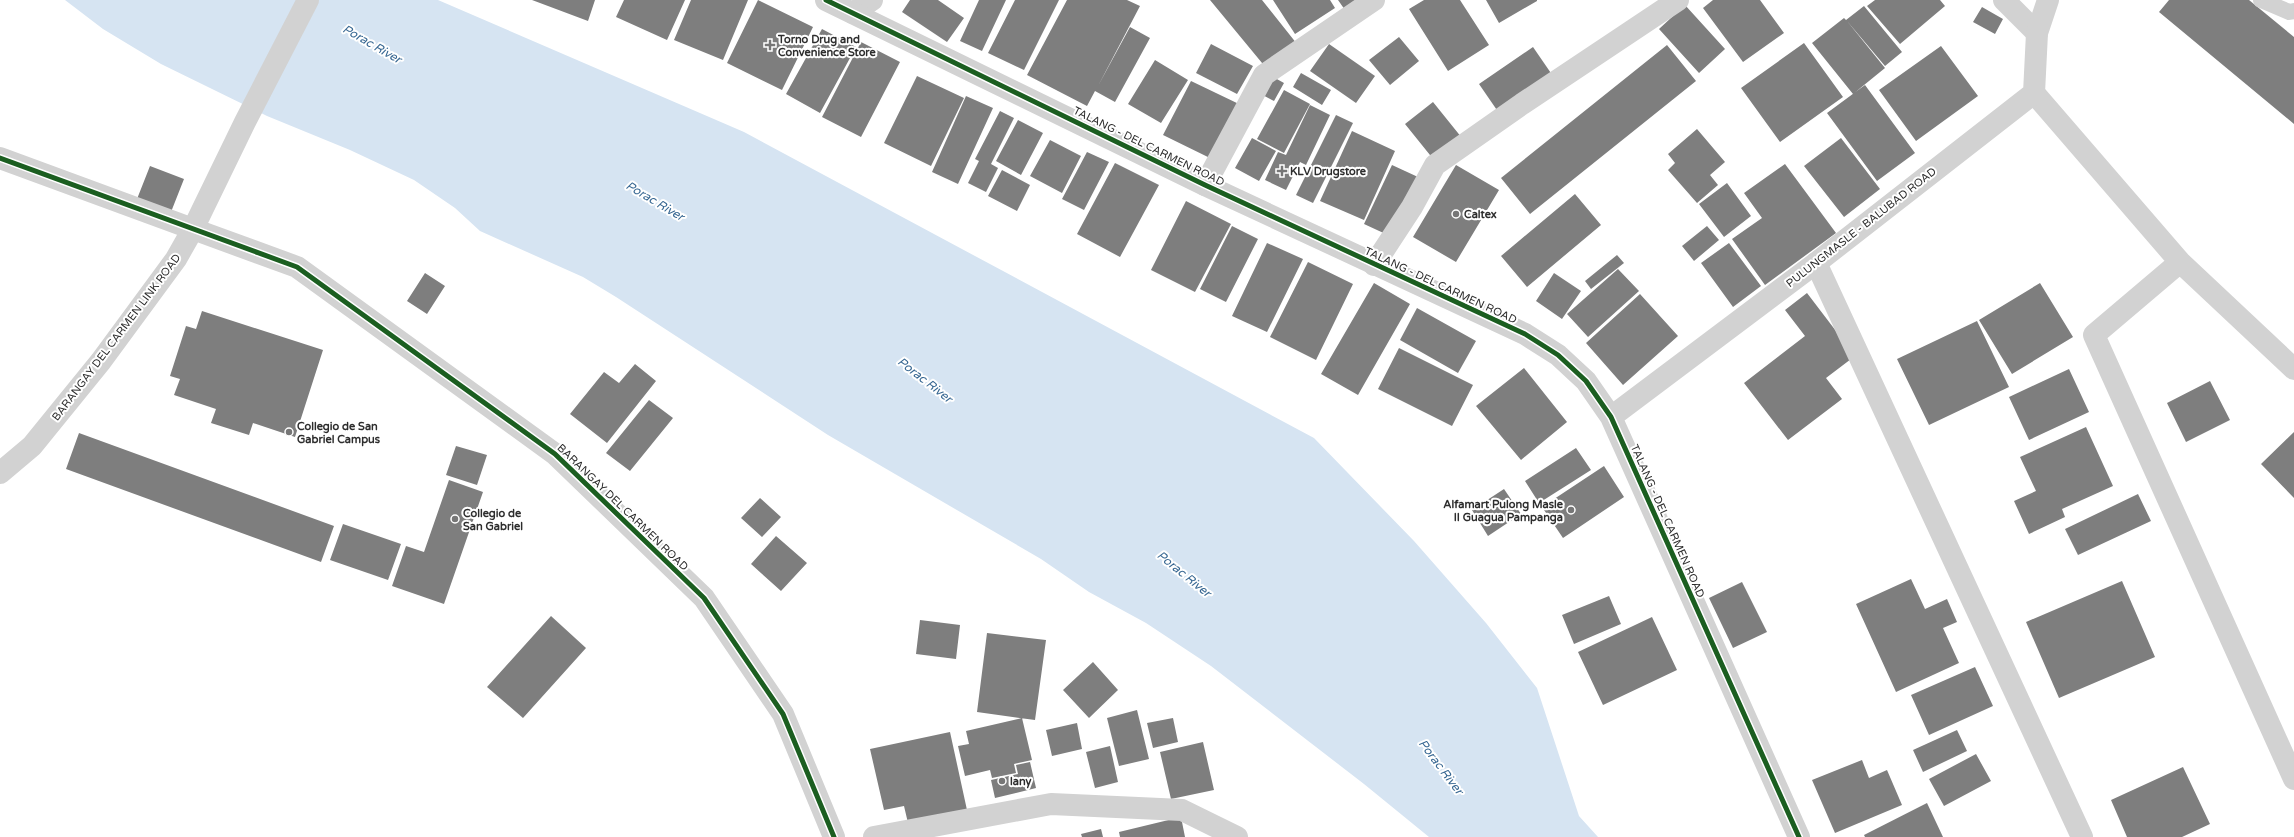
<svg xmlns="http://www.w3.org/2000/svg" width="2294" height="837" viewBox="0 0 2294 837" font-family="'Varela Round',sans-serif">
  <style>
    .water { fill: #d6e4f2 }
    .building { fill: #7e7e7e }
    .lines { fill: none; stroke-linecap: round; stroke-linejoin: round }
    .service { stroke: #d2d2d2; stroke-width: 16 }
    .minor { stroke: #d2d2d2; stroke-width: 22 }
    .tertiary { stroke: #d2d2d2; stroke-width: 22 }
    .cycleway-casing { stroke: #fff; stroke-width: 8 }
    .cycleway { stroke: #1b5e20; stroke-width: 5 }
    .poi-dot { fill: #767676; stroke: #fff; stroke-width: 1.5 }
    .labels { text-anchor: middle; stroke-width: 4; stroke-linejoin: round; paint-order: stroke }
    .poi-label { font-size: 11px; font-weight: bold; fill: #2d2d2d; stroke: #fff; text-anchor: start }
    .street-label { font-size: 11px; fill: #2d2d2d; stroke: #fff }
    .water-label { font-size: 12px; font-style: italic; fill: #376792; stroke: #fff }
  </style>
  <rect width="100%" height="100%" fill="#fff"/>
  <!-- water -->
  <path class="water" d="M65,0H438L744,132L1314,438L1414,541L1486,623L1537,688L1579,816L1598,837H1429L1364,784L1211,666L1146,623L1089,592L1041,559L828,435L616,297L583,277L480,231L455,208L414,180L350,150L267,116L161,64L103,29Z"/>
  <!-- building -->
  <path class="building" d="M532,0H595L588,21Z
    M624,0H685L667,40L616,17Z
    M691,0H748L723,60L674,40Z
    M758,0L813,27L782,90L727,63Z
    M910,0H938L964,18L947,42L902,12Z
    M979,0H1006L982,51L960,41Z
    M1015,0H1059L1024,70L988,53Z
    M1067,0H1127L1140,6L1098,86L1130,27L1150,38L1115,102L1095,91L1087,106L1027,75Z
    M1210,0H1262L1297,44L1267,69Z
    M1273,0H1330L1335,8L1295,34Z
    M1338,0H1360L1345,10Z
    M1424,0H1460L1489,45L1448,71L1409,9Z
    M1486,0H1537V1L1499,23Z
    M1713,0H1760L1784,33L1743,62L1703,8Z
    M1875,0H1940L1945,6L1900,44L1867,6Z
    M2169,0H2249L2294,37V124L2159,12Z
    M1685,5L1725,49L1699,73L1659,29Z
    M1864,6L1902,52L1885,66L1847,21L1885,68L1853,94L1812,43L1844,18L1846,20Z
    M1982,7L2003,19L1995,34L1973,22Z
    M822,29L856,47L820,113L786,94Z
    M1399,37L1419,61L1390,85L1369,60Z
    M861,42L900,62L861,137L822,117Z
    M1804,43L1843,97L1780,142L1741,88Z
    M1211,44L1253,66L1237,94L1196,73Z
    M1329,44L1375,76L1356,103L1310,71Z
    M1667,45L1696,81L1530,214L1501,178Z
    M1941,46L1978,96L1916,141L1879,90Z
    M1533,47L1555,79L1501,116L1479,84Z
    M1155,60L1188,80L1161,123L1128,104Z
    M1301,73L1331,90L1322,105L1293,87Z
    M1268,74L1284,83L1274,101L1257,92Z
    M917,76L964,98L931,166L884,143Z
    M1191,81L1241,105L1214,160L1163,135Z
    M1865,85L1915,153L1877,181L1827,113Z
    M1284,90L1310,104L1284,153L1257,139Z
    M966,96L993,108L958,184L932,172Z
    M1433,102L1462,138L1434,160L1405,124Z
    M1310,105L1330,115L1306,165L1300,162L1286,190L1265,180L1278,152L1286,155Z
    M1000,111L1014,118L991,164L998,168L986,192L968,183L979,161L975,159Z
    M1336,115L1353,123L1313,203L1296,195Z
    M1018,120L1043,133L1021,175L996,161Z
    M1697,129L1725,162L1710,175L1718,185L1697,203L1668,170L1675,163L1668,154Z
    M1352,131L1395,151L1364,220L1320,201Z
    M1252,138L1276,151L1259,181L1235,168Z
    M1841,138L1880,189L1844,217L1804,166Z
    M1050,140L1081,156L1062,193L1030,176Z
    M1087,152L1109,162L1084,210L1062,199Z
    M1115,163L1159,185L1120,257L1077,234Z
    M1785,164L1836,233L1765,285L1732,239L1762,218L1744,193Z
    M1392,165L1418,177L1390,236L1364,224Z
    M1456,165L1499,190L1456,262L1413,237Z
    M150,166L184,179L171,212L137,199Z
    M1002,170L1030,185L1017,211L988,196Z
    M1727,183L1751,216L1724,237L1699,204Z
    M1575,194L1601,225L1527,287L1501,256Z
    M1186,201L1231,224L1195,292L1151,270Z
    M1232,226L1258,239L1226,302L1200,289Z
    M1707,226L1719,240L1694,261L1682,246Z
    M1267,243L1303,259L1267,332L1232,316Z
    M1729,243L1761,286L1733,307L1701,263Z
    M1617,255L1624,263L1591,289L1585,281Z
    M1308,262L1353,284L1316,360L1270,337Z
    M1618,269L1639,291L1588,337L1567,314Z
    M425,273L445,286L427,314L407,301Z
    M1554,273L1581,291L1562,319L1536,301Z
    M1374,283L1410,304L1358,395L1321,374Z
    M2040,283L2073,337L2012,374L1979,320Z
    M1807,293L1855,356L1826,378L1842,399L1788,440L1744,383L1805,336L1785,310Z
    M1640,294L1678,336L1623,385L1586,343Z
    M1417,308L1476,341L1458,373L1400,340Z
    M202,311L323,350L295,437L253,423L249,435L211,423L216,409L174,395L180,379L170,376L186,326L196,329Z
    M1977,321L2009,387L1929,425L1897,359Z
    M1399,348L1473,385L1452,426L1378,389Z
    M635,364L656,381L607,443L570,414L604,372L619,383Z
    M1524,368L1567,422L1521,460L1476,406Z
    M2069,369L2089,412L2029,440L2009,397Z
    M2210,381L2230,420L2186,442L2167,403Z
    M649,400L673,418L630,471L606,453Z
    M2086,427L2113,486L2062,509L2065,517L2029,534L2014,501L2036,491L2020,457Z
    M2294,432V498L2261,464Z
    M79,433L334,526L321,562L66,469Z
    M456,446L487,455L477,485L446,475Z
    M1576,448L1591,470L1539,503L1525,481Z
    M1604,466L1624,497L1563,538L1542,507Z
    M449,480L483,492L444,604L392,586L406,546L424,552Z
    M1504,489L1521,514L1488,536L1472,510Z
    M2138,494L2151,521L2078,555L2065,529Z
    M760,498L781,517L762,537L741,518Z
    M343,524L401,544L388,580L330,560Z
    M776,536L807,563L781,591L751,564Z
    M1911,579L1925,609L1947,599L1957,622L1943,628L1959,663L1896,692L1856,604Z
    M2122,581L2155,657L2059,698L2026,622Z
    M1742,582L1767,632L1733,648L1709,598Z
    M1609,596L1621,624L1574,644L1562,615Z
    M551,616L586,648L523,718L487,687Z
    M1652,617L1677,670L1603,705L1578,652Z
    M920,620L960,625L956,659L916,654Z
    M987,633L1046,640L1035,720L977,712Z
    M1093,662L1118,690L1089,718L1063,690Z
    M1975,667L1993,706L1929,735L1911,695Z
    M1137,710L1149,759L1119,766L1107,718Z
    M1022,718L1032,760L1014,764L1016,773L992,778L990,770L965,776L958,746L969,744L966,731Z
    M1173,718L1178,742L1153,748L1147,723Z
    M1077,723L1082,749L1052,756L1046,730Z
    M1957,730L1967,751L1923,772L1913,750Z
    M950,732L967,810L908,823L904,806L884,810L870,749Z
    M1203,742L1214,790L1171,799L1160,752Z
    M1110,746L1118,782L1095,788L1086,752Z
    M1976,754L1991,781L1944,806L1929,779Z
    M1862,760L1869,778L1887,770L1902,805L1835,833L1812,780Z
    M1030,762L1036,788L995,798L991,780L1018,774L1016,765Z
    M2183,767L2210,824L2182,837H2127L2111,800Z
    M1927,803L1943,837H1865L1864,835Z
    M1181,817L1185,837H1120L1119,832Z
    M1101,829L1103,837H1082L1081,834Z"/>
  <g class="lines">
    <!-- service -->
    <path class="service" d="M2261,0L2289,12L2294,11"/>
    <!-- minor -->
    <path class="minor" d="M2004,0L2037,33
      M853,13L872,0
      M2034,93L2180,262L2294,369
      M0,158L193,229
      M1205,185L1264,75L1374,0
      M2180,262L2094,335L2294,779
      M1816,263L2082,837
      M1374,265L1412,207L1435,165L1522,104L1678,0
      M874,837L1051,804L1182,810L1237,837"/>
    <!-- tertiary -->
    <path class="tertiary" d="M826,0L1205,185L1525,334L1558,355L1586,381L1611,417L1799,837
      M193,229L297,267L555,454L704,598L783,714L834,837
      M1611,417L1816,263L2034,93L2037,33L2048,0
      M0,473L32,446L101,361L176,259L193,229L245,122L308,0"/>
    <!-- cycleway casing -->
    <g class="cycleway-casing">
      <path id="cycleway" d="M826,0L1205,185L1525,334L1558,355L1586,381L1611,417L1799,837
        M0,158L297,267L555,454L704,598L783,714L834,837"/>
    </g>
    <!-- cycleway -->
    <use href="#cycleway" class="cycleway"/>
  </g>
  <!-- markers -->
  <g class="poi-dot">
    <path d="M768 39h4v4h4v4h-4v4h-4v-4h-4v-4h4z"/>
    <path d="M1280 165h4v4h4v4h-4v4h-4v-4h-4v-4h4z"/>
    <circle cx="1456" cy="214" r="4"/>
    <circle cx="289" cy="432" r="4"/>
    <circle cx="1571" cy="510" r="4"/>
    <circle cx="455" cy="519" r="4"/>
    <circle cx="1002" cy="781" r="4"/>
  </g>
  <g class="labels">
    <!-- poi labels -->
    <g class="poi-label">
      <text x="778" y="43">Torno Drug and<tspan x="778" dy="13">Convenience Store</tspan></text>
      <text x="1290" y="175">KLV Drugstore</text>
      <text x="1464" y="218">Caltex</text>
      <text x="297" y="430">Collegio de San<tspan x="297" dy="13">Gabriel Campus</tspan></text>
      <text x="1563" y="508" text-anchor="end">Alfamart Pulong Masle<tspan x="1563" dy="13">II Guagua Pampanga</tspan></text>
      <text x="463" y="517">Collegio de<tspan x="463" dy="13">San Gabriel</tspan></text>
      <text x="1010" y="785">lany</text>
    </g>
    <!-- street labels -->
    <g class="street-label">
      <text transform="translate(1149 146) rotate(26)" y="4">TALANG - DEL CARMEN ROAD</text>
      <text transform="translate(1861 227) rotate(-38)" y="4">PULUNGMASLE - BALUBAD ROAD</text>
      <text transform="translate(1441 285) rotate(25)" y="4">TALANG - DEL CARMEN ROAD</text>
      <text transform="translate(116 337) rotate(-53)" y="4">BARANGAY DEL CARMEN LINK ROAD</text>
      <text transform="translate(623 507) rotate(44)" y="4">BARANGAY DEL CARMEN ROAD</text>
      <text transform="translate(1668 521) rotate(66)" y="4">TALANG - DEL CARMEN ROAD</text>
    </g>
    <!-- water labels -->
    <g class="water-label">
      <text transform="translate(372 44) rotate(30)" y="4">Porac River</text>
      <text transform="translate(655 201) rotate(31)" y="4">Porac River</text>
      <text transform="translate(925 380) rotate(38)" y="4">Porac River</text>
      <text transform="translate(1184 574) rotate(39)" y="4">Porac River</text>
      <text transform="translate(1441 767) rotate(53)" y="4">Porac River</text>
    </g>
  </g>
</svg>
